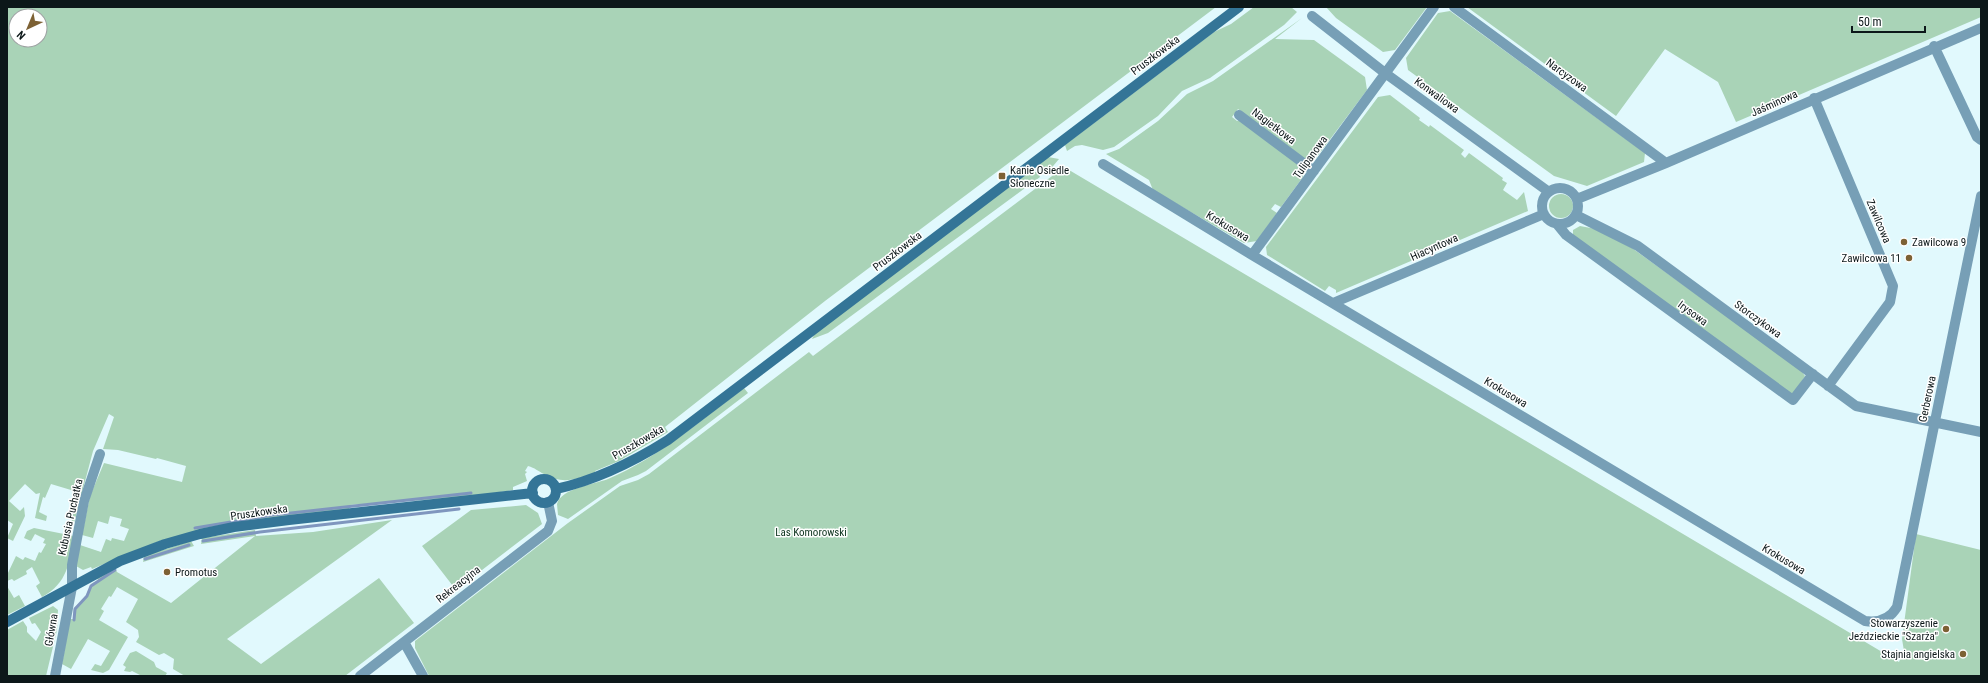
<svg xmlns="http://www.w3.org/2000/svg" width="1988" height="683" viewBox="0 0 1988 683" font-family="'Roboto Condensed',sans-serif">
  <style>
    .green { fill: #a9d3b7; fill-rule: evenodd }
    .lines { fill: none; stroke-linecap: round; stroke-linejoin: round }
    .stream { stroke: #7f96be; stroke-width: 3 }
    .street { stroke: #779fb6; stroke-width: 10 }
    .secondary { stroke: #347597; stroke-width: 10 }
    .poi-dot { fill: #7d6134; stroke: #fff; stroke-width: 1.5 }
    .labels { text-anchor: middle; stroke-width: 3; stroke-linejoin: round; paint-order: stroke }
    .street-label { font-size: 11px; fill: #0c1719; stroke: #fff }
    .poi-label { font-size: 11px; fill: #0c1719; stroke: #fff; text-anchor: start }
    .park-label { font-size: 11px; fill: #0d331e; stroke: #fff }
  </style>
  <rect width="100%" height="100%" fill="#e1f9fd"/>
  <!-- green -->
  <path class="green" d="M7,7H1216L825,301L665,427L668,432L619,461L595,471V473C576,479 563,485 544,474C538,471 535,468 528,466L525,471L527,472L525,474L527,481L513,487V490L468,497L349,505V510L162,540L92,569L91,567L83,570L76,566L80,545L101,552L106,539L111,541L112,538L124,541L129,529L120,526L122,519L110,516L108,524L98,521L93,538L82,535L90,496L104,463L182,482L186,466L157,458L156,459L118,450L103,449L114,417L109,414L93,451L74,523L71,524L77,494L71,490L51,484L45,498L43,497L39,512L47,516L46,521L35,518L40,493L36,494L25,484L9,501L20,511L24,507L25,516L13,541L7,538L13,524L7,520ZM16,16H40V40H16Z
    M1254,7H1291L1297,12L1284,25L1210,78L1182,91L1158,116L1114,147L1103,150L1082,145L1075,146L1067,151L1065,145L1214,32L1231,24Z
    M1326,7H1427L1395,50L1383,52L1336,18Z
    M1467,7H1981V17L1736,122L1718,82L1665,49L1616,116Z
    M1450,11L1645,153L1644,162L1587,186L1554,176L1408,70L1406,58L1438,13Z
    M1302,18L1275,39L1314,40L1365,77L1367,90L1316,158L1305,159L1238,109L1232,117L1237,121L1240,120L1301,167L1303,177L1281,207L1275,204L1271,209L1277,213L1257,241L1244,243L1153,190L1149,180L1106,154L1119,149L1158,121L1187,94L1213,81Z
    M1390,95L1420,118L1419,120L1429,127L1430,125L1464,150L1461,154L1465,158L1469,153L1503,178L1502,180L1507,183L1503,190L1517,200L1524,192L1528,211L1336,293V290L1329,286L1325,291L1267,255L1266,247L1378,97Z
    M1048,157L1059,159L1048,172L1043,174L1037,165Z
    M1064,167L1899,662L1904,651L1902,639L1916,534L1981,550V676H429L415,648V641L568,523L620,486L638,480L649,474L809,352L813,356Z
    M1031,170L1033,172H1038L1040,177L828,333L812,339L818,327Z
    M1549 206a12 12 0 1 1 24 0a12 12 0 1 1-24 0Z
    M1580,226L1596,229L1632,248L1800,369L1805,376L1793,395L1573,235V230Z
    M744,388L748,393L646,471L638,475L622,481L568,519L558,515L557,504C561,488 596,484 608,479C659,457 700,421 744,388Z
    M526,505L538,513L542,524L456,590L422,546L471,510Z
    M392,520L227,639L261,664L379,578L414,623L345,676H185L173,669L174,659L164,653L159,655L136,642L139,637L138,630L126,622L138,599L117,587L111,597L109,596L101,609L104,611L99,620L128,637L109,670L103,673L91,670L95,664L101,666L110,651L88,639L71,669L62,664L70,619H73L74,608L85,598L91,584L98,580L96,577L115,568L117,572L171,603L255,536L201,544L202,538L255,530L256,536L313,532Z
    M34,528L74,536C69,563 68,583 42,597L36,586L40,583L32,567L26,571L27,574L14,581L12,579L7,581V575L16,556L23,560L25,557L35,561L39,552L41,553L46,544L43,543L45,539L35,534L31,541L24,538L27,531Z
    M191,541L194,546L143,562L144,556Z
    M7,586L14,598L19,595L25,606L7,615Z
    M53,606L58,610L57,630L46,676H7V630L23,621L27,627V632L36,641L41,632L35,623L32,624L29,618Z
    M136,651L154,662L156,667L167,673L165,676H142L132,671L130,672L124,671L126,667L123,665L130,653Z"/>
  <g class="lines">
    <!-- stream -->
    <path class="stream" d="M195,528L273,515L471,493
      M203,541L260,532L459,509
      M145,559L189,545
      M74,620L75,609L87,596L91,586L115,570"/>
    <!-- street -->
    <path class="street" d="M1454,7L1666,163
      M1312,16L1385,73L1549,192
      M1934,46L1977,137L1981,140
      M1814,98L1893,286L1890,302L1828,386
      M1239,115L1314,171
      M1103,164L1252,255L1865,621C1879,623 1890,619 1897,607L1981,196
      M1542 206a18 18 0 1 1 36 0a18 18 0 1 1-36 0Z
      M1577,199L1666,163L1981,28
      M1576,215L1638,246L1856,406L1981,432
      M1557,224L1566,235L1793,400L1813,374
      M1252,255L1434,7
      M1333,303L1544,214
      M404,642L423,676
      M55,676L72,587V565L84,501L100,454
      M360,676L548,531L552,521L548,502"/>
    <!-- secondary -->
    <path class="secondary" d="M532 491a12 12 0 1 1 24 0a12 12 0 1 1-24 0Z
      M556,489C597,480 633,462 668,440L1239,7
      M7,622L120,561L165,544L200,534L234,527L289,520L533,493"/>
  </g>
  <!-- markers -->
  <g class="poi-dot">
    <rect x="998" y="172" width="8" height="8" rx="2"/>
    <circle cx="1904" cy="242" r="4"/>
    <circle cx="1909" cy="258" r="4"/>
    <circle cx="167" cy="572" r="4"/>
    <circle cx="1946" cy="629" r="4"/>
    <circle cx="1963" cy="654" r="4"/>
  </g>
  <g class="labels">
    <!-- street labels -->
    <g class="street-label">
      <text transform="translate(1155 55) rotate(-37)" y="4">Pruszkowska</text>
      <text transform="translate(1567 75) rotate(36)" y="4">Narcyzowa</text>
      <text transform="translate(1437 95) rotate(36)" y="4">Konwaliowa</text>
      <text transform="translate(1774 103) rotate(-24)" y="4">Jaśminowa</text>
      <text transform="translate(1274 126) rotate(37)" y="4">Nagietkowa</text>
      <text transform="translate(1310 157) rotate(-54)" y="4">Tulipanowa</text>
      <text transform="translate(1879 221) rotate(67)" y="4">Zawilcowa</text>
      <text transform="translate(1228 226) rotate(31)" y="4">Krokusowa</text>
      <text transform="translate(1434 247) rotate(-24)" y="4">Hiacyntowa</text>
      <text transform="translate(897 251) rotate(-37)" y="4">Pruszkowska</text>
      <text transform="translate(1693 313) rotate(36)" y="4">Irysowa</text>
      <text transform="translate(1758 319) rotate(36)" y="4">Storczykowa</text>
      <text transform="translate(1506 392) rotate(31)" y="4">Krokusowa</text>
      <text transform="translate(1927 399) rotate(-78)" y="4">Gerberowa</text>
      <text transform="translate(638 442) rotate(-30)" y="4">Pruszkowska</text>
      <text transform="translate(259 512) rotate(-8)" y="4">Pruszkowska</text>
      <text transform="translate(70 517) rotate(-77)" y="4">Kubusia Puchatka</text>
      <text transform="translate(1784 559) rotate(31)" y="4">Krokusowa</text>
      <text transform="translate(458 584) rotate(-38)" y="4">Rekreacyjna</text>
      <text transform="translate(51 630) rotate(-80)" y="4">Główna</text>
    </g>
    <!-- poi labels -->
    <g class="poi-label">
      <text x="1010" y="174">Kanie Osiedle<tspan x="1010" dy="13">Słoneczne</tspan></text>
      <text x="1912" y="246">Zawilcowa 9</text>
      <text x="1901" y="262" text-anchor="end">Zawilcowa 11</text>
      <text x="175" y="576">Promotus</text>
      <text x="1938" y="627" text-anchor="end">Stowarzyszenie<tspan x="1938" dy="13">Jeździeckie "Szarża"</tspan></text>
      <text x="1955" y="658" text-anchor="end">Stajnia angielska</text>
    </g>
    <!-- park labels -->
    <g class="park-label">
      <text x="811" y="536">Las Komorowski</text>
    </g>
  </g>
  <!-- border -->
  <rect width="1988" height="683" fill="none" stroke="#0c1719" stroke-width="16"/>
  <!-- north arrow -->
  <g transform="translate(28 28) rotate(224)"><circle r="19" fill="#ffffff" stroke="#9ea2a3"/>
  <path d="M0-3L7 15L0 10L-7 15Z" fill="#7d6134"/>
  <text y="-6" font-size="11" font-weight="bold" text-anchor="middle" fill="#0c1719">N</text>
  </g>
  <!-- scale -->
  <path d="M1852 26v6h73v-6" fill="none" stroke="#0c1719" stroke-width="2"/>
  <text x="1858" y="26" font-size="12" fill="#0c1719" stroke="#ffffff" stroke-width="3" paint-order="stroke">50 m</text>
</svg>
